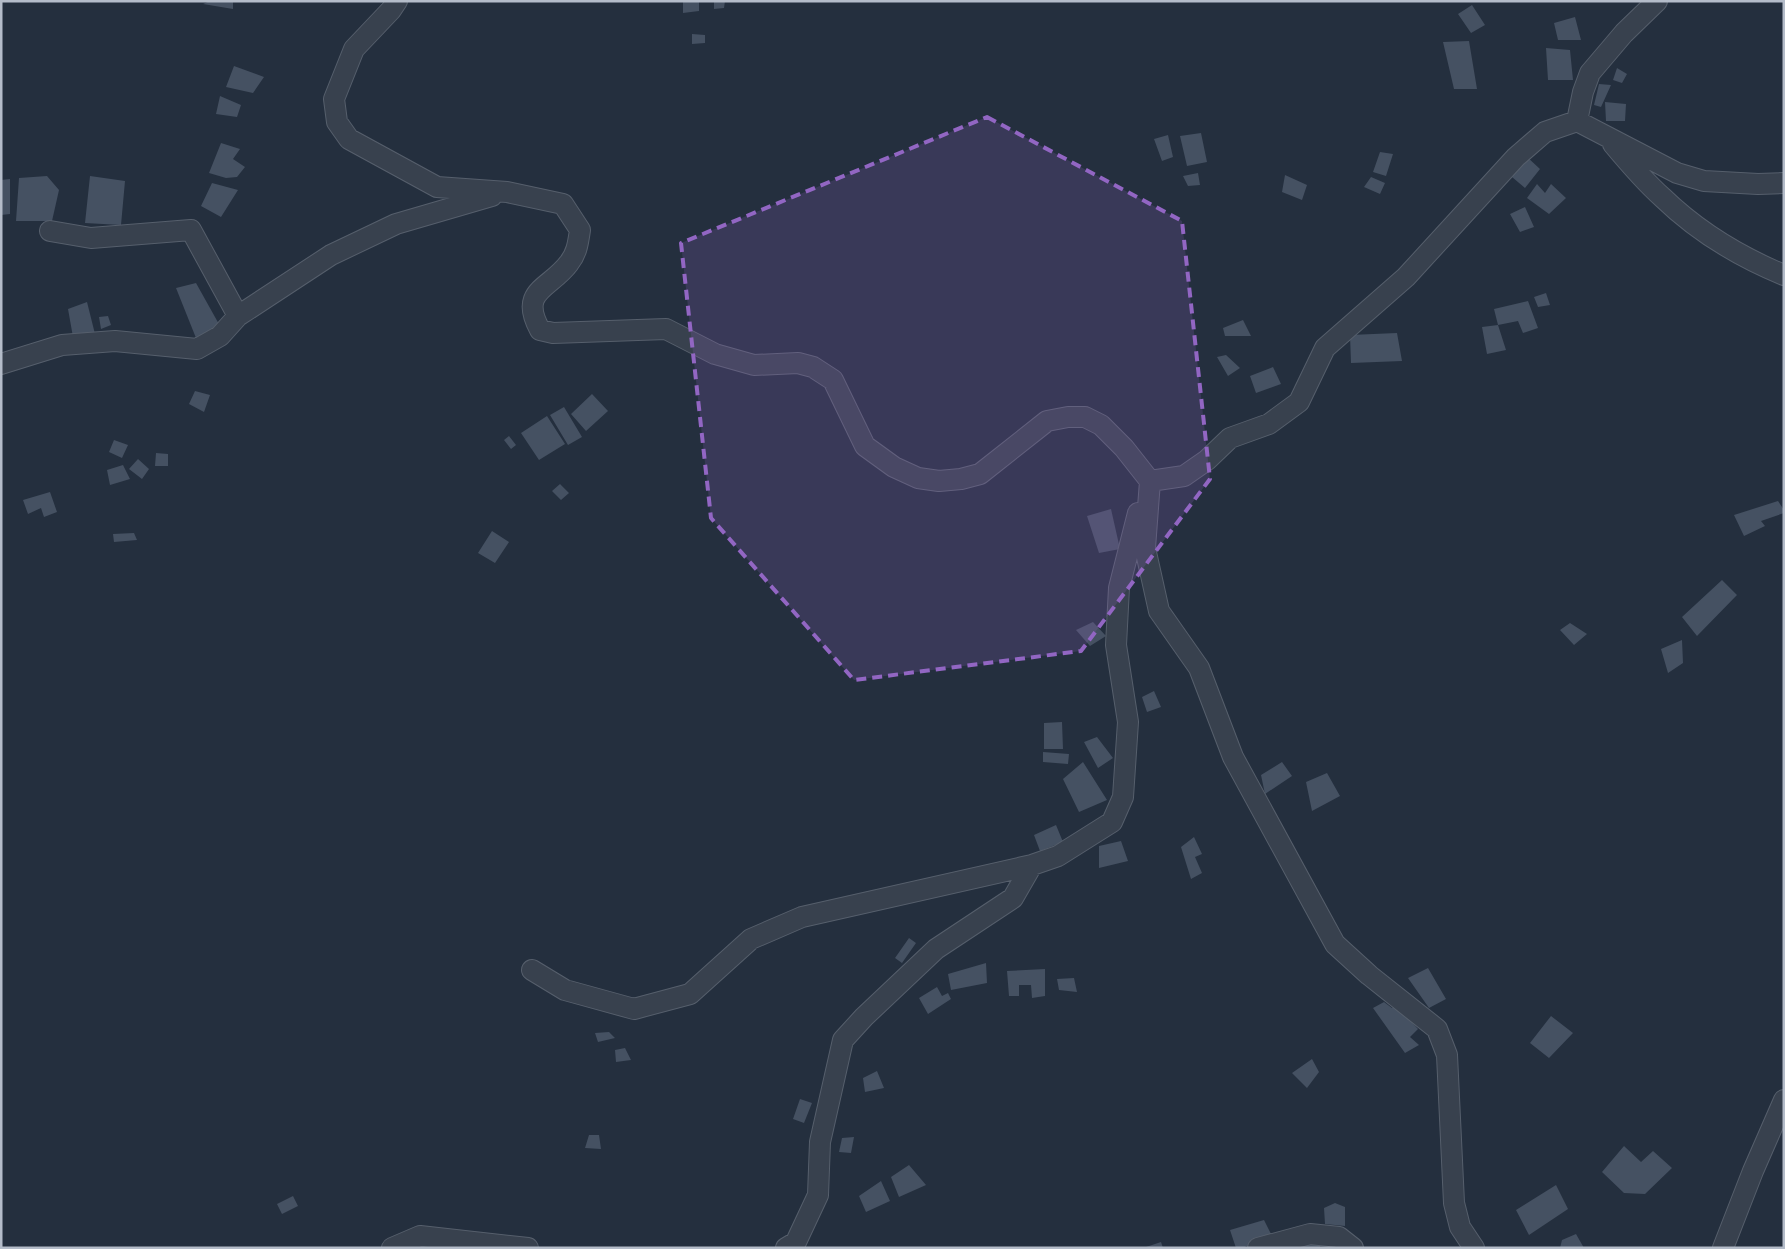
<svg xmlns="http://www.w3.org/2000/svg" width="1785" height="1249" viewBox="0 0 1785 1249" font-family="'Work Sans',sans-serif">
  <style>
    .building { fill: #455162 }
    .lines { fill: none; stroke-linecap: round; stroke-linejoin: round }
    .minor-casing { stroke: #565f6c; stroke-width: 22 }
    .minor { stroke: #38414e; stroke-width: 20 }
    .marked { fill: #9266c3; fill-opacity: 0.2; stroke: #9266c3; stroke-width: 4; stroke-dasharray: 10 6; stroke-linejoin: round }
  </style>
  <rect width="100%" height="100%" fill="#242f3e"/>
  <!-- building -->
  <path class="building" d="M210,1H233V9L203,4Z
    M683,1H699V11L683,13Z
    M714,1H725L724,8L714,9Z
    M1472,5L1485,25L1471,33L1458,14Z
    M1575,17L1581,40H1558L1554,23Z
    M692,34L705,35V43L692,44Z
    M1469,41L1477,89H1454L1443,42Z
    M1546,48L1570,50L1573,80H1548Z
    M234,66L264,77L253,93L226,87Z
    M1617,68L1627,74L1622,83L1613,80Z
    M1599,84L1611,85L1601,107L1594,105Z
    M220,96L241,105L237,117L216,114Z
    M1605,102L1626,104L1625,121H1606Z
    M1201,133L1207,162L1187,166L1180,136Z
    M1168,135L1173,157L1162,161L1154,139Z
    M221,143L240,149L233,159L245,167L237,177L226,178L209,173Z
    M1380,152L1393,154L1386,176L1373,172Z
    M1526,156L1540,169L1525,188L1512,177Z
    M1198,173L1200,185L1188,186L1183,176Z
    M1285,175L1307,185L1302,200L1282,192Z
    M47,176L59,190L52,221H16L19,178Z
    M90,176L125,181L121,225L85,223Z
    M1371,177L1385,183L1380,194L1364,187Z
    M10,179V214L1,215V180Z
    M212,183L238,190L221,217L201,206Z
    M1537,184L1545,193L1551,184L1566,198L1549,214L1527,198Z
    M1525,207L1534,227L1520,232L1510,214Z
    M196,283L220,326L198,343L176,288Z
    M1546,293L1550,305L1538,307L1534,297Z
    M1528,301L1538,328L1523,333L1518,321L1498,325L1494,309Z
    M87,302L95,334L73,337L68,309Z
    M108,316L111,325L101,329L99,317Z
    M1243,320L1251,336H1225L1223,328Z
    M1498,325L1506,350L1487,354L1482,327Z
    M1397,333L1402,361L1351,363L1350,335Z
    M1226,355L1240,368L1228,376L1217,357Z
    M1273,367L1281,384L1256,393L1250,376Z
    M195,391L210,395L204,412L189,404Z
    M592,394L608,411L586,431L571,414Z
    M564,407L582,437L568,445L550,415Z
    M547,416L565,444L539,460L521,433Z
    M509,436L516,445L511,449L504,440Z
    M114,440L128,445L122,458L109,452Z
    M156,453L168,454V466H155Z
    M138,459L149,469L142,479L129,469Z
    M123,465L130,479L110,485L107,470Z
    M560,484L569,493L561,500L552,491Z
    M50,492L57,512L44,517L41,508L28,514L23,500Z
    M1778,501L1784,510V513L1761,521L1765,526L1744,536L1734,515Z
    M1111,509L1120,549L1099,553L1087,516Z
    M492,531L509,542L495,563L478,553Z
    M134,533L137,540L114,542L113,534Z
    M1722,580L1737,595L1697,636L1682,617Z
    M1093,622L1106,636L1090,646L1076,630Z
    M1570,623L1587,634L1574,645L1560,630Z
    M1682,640L1683,663L1668,673L1661,649Z
    M1154,691L1161,707L1147,712L1142,697Z
    M1062,722L1063,749H1044V723Z
    M1097,737L1113,758L1098,768L1084,742Z
    M1043,752L1069,754L1068,764L1043,762Z
    M1083,762L1107,800L1079,812L1063,779Z
    M1282,762L1292,776L1265,794L1261,775Z
    M1327,773L1340,796L1312,811L1306,782Z
    M1056,825L1063,842L1040,851L1034,835Z
    M1194,837L1202,854L1195,857L1202,873L1191,879L1181,847Z
    M1121,841L1128,861L1099,868V846Z
    M909,938L916,943L902,963L895,958Z
    M986,963L987,983L951,990L948,974Z
    M1428,968L1446,999L1429,1008L1408,978Z
    M1045,969V996L1032,998L1031,985H1019V996H1009L1007,971Z
    M1074,978L1077,992L1059,990L1057,979Z
    M937,987L942,996L948,993L951,999L928,1014L919,998Z
    M1384,1002L1392,1008L1396,1005L1418,1029L1410,1037L1419,1045L1405,1053L1373,1008Z
    M1551,1016L1573,1033L1549,1058L1530,1043Z
    M609,1032L615,1038L598,1042L595,1033Z
    M625,1048L631,1060L616,1062L615,1050Z
    M1312,1059L1319,1072L1307,1088L1292,1073Z
    M877,1071L884,1088L865,1092L863,1078Z
    M800,1099L812,1103L804,1123L793,1119Z
    M589,1135H599L601,1149L585,1148Z
    M854,1137L851,1153L839,1152L842,1138Z
    M1624,1146L1641,1162L1653,1151L1672,1168L1645,1194L1624,1193L1602,1172Z
    M909,1165L926,1185L899,1197L891,1177Z
    M881,1181L890,1201L866,1212L859,1196Z
    M1556,1185L1568,1209L1529,1235L1516,1210Z
    M293,1196L298,1206L282,1214L277,1204Z
    M1335,1203L1345,1207V1226L1325,1224L1324,1208Z
    M1264,1220L1272,1236L1242,1248H1236L1230,1230Z
    M1576,1234L1584,1248H1560L1562,1240Z
    M1316,1239L1321,1248H1298Z
    M1161,1242L1163,1248H1146V1247Z"/>
  <g class="lines">
    <!-- minor casing -->
    <g class="minor-casing">
      <path id="minor" d="M397,1L391,10L354,49L334,99L337,122L349,139L437,187L507,192L563,204L580,230C578,243 577,253 569,263C550,289 518,290 540,330L553,333L666,329L715,354L754,365L798,363L813,367L833,380L865,446L894,467L918,478L939,481L961,479L980,474L1047,421L1068,417H1085L1101,425L1124,448L1150,481L1145,548L1159,611L1199,668L1233,757L1335,944L1369,975L1437,1029L1447,1055L1454,1203L1460,1227L1474,1248
        M1577,121L1583,92L1590,73L1624,33L1657,1
        M1613,144C1628,162 1644,181 1662,197C1696,230 1740,257 1784,275
        M50,231L91,238L191,230L238,316
        M1,364L62,345L115,341L197,349L220,336L238,316L331,255L396,224L492,196
        M1150,481L1184,476L1207,460L1230,438L1269,424L1299,402L1325,348L1406,277L1516,157L1545,132L1577,121L1677,173L1704,181L1758,184L1784,183
        M532,970L565,990L634,1009L690,994L751,939L802,917L1032,865L1058,856L1112,822L1123,797L1128,722L1116,645L1119,588L1138,513
        M392,1248L420,1236L528,1248
        M786,1248L796,1242L818,1195L820,1142L843,1040L864,1017L936,949L1013,898L1032,865
        M1258,1248L1310,1234L1339,1237L1353,1248
        M1723,1248L1753,1171L1784,1100"/>
    </g>
    <!-- minor -->
    <use href="#minor" class="minor"/>
  </g>
  <!-- marked area -->
  <path class="marked" d="M987,117L1182,221L1210,479L1081,651L854,680L711,518L681,243Z"/>
  <!-- border -->
  <rect width="1785" height="1249" fill="none" stroke="#b4bcc9" stroke-width="5"/>
</svg>
